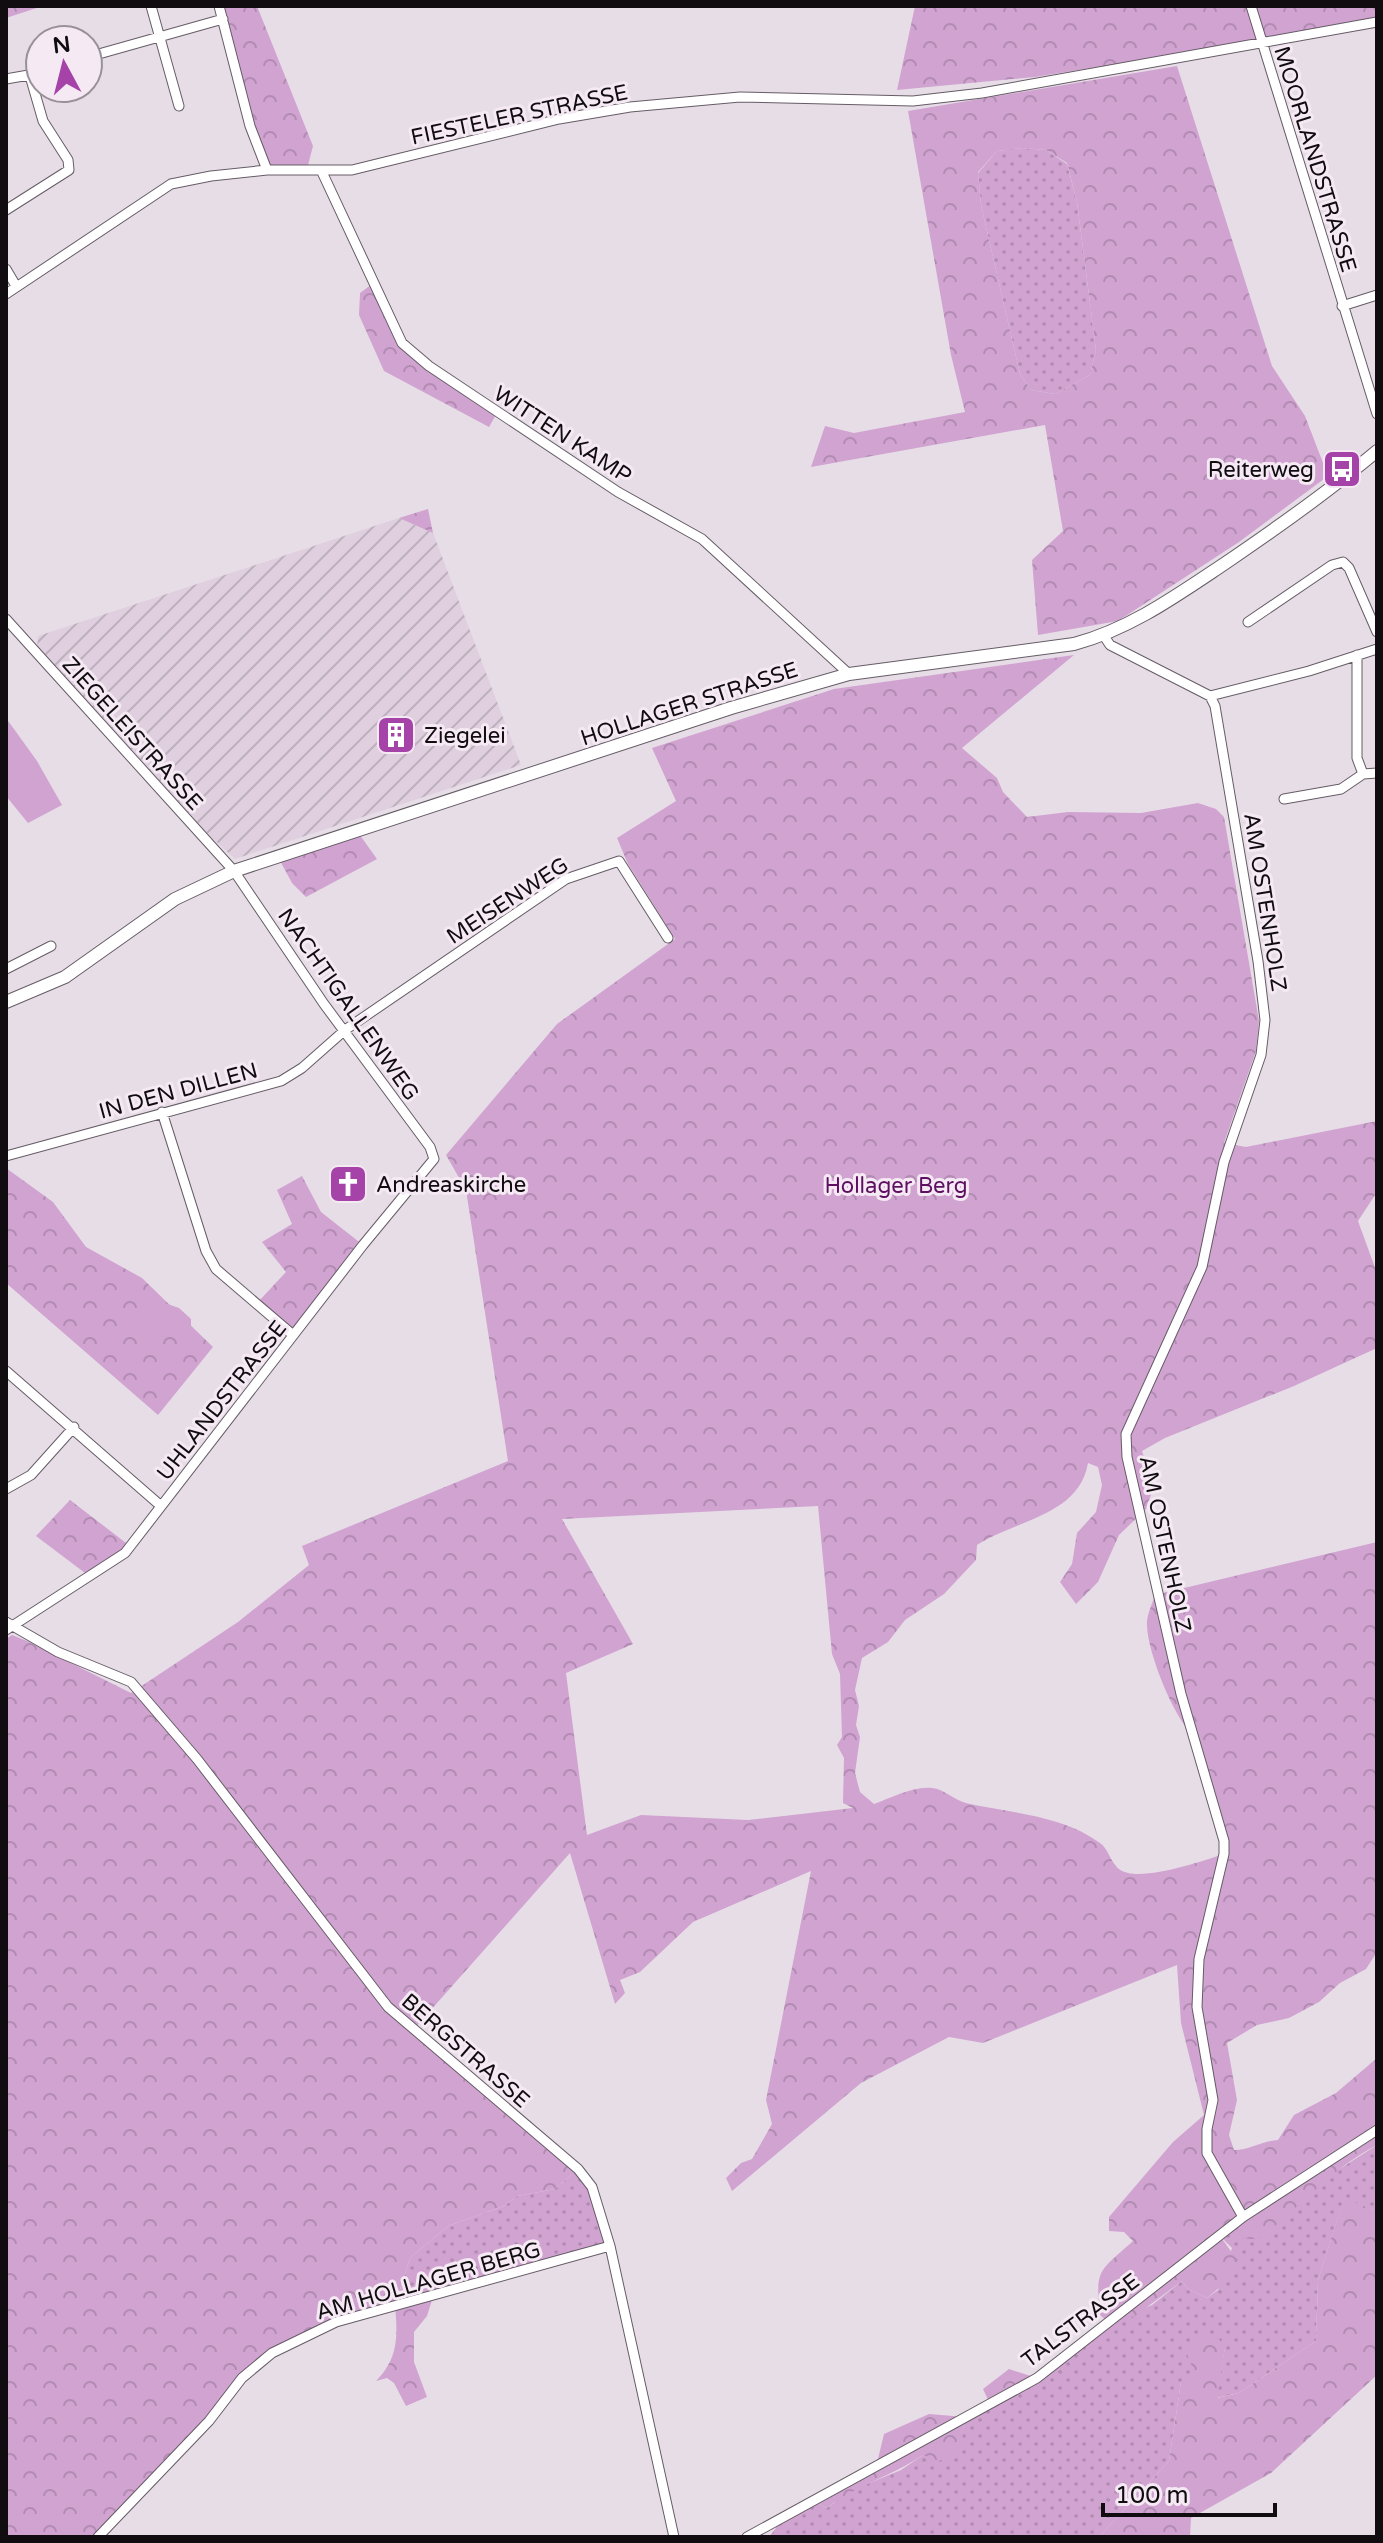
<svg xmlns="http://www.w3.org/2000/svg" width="1383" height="2543" viewBox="0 0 1383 2543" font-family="'Varela Round',sans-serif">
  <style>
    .industrial { fill: url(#industrial-furrows) }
    .grass { fill: url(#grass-dots) }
    .forest { fill: url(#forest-crowns); fill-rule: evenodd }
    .green { fill: #d1a3d1 }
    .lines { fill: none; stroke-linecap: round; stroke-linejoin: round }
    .minor-casing { stroke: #655c65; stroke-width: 11 }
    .secondary-casing { stroke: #655c65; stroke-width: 14 }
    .minor { stroke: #fff; stroke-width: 9 }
    .secondary { stroke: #fff; stroke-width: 12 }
    .labels { text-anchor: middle; stroke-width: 6; stroke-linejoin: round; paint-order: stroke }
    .street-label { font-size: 22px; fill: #100c10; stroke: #f5eaf4 }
    .poi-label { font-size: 22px; fill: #100c10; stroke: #f5eaf4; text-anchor: start }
    .park-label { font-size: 22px; fill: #5f0f62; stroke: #f5eaf4 }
  </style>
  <defs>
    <pattern id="industrial-furrows" width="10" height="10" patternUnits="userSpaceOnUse" patternTransform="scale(2)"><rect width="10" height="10" fill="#dfcfdf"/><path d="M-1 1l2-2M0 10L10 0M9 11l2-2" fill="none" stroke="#beb1be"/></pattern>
    <pattern id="grass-dots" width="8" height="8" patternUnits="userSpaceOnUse" patternTransform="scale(2)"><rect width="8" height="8" fill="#d1a3d1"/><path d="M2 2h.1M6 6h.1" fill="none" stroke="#b28bb2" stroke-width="1.8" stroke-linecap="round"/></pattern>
    <pattern id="forest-crowns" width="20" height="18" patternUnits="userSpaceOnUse" patternTransform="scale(2)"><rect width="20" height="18" fill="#d1a3d1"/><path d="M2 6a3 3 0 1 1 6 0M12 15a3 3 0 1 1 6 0" fill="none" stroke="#b28bb2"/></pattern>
  </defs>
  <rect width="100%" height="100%" fill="#e7dde7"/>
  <!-- industrial -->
  <path class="industrial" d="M399,518L433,533L521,765L235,859L209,835L37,646L38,636Z"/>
  <!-- grass -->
  <path class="grass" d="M1023,148L1046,150L1067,164L1077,202L1096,350L1090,375L1055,394L1031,390L1020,374L981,205L978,173L997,151Z
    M1377,2145V2211L1344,2199L1318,2280L1316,2341L1239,2393L1216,2398L1225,2348L1181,2382L1169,2461L1099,2537H769L776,2528L775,2520L811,2500L827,2508L850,2491L901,2470L923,2455L959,2452L965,2417L1037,2378L1108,2322L1152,2305L1182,2281L1188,2289L1207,2298L1218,2290L1232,2248L1220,2236L1243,2217L1267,2229L1327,2177Z
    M578,2169L592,2187L610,2246L395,2306L410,2258L448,2226L504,2206L517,2196L555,2189Z"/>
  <!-- forest -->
  <path class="forest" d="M6,6H43L6,18Z
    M219,6H257L313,146L307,169L267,170Z
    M915,6H1377V22L1035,77L897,90Z
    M1177,66L1272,366L1305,416L1328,476L1239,542L1118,621L1038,635L1032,560L1063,531L1045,425L811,467L825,426L854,433L965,412L951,355L908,111ZM1023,148L1046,150L1067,163L1077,202L1096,350L1090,375L1055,394L1031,390L1020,374L981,205L978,172L997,151Z
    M376,281L402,343L497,413L489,427L384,371L359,315L360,293Z
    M428,509L433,533L399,518Z
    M1074,655L962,748L997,778L1003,792L1027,817L1068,812L1141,813L1198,803L1216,809L1224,817L1259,1021L1256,1051L1224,1143L1246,1147L1377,1121V1192L1358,1221L1377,1273V1348L1294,1386L1165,1438L1142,1451L1146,1463L1143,1477L1153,1489L1146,1509L1119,1535L1098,1582L1076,1604L1060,1582L1072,1564L1077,1533L1096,1512L1102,1485L1098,1467L1088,1463C1079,1516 1015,1520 977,1545L976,1560L944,1594L905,1620L888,1642L862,1658L855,1690L859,1706L856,1725L860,1737L855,1773L860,1792L874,1804C891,1798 913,1786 932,1788C944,1789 954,1800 966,1803C1009,1813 1063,1815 1100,1843C1112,1852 1110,1869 1128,1873C1152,1878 1200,1862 1224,1854L1194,1737C1174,1718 1148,1654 1147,1626C1146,1616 1152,1605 1155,1595L1377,1542V1952L1366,1969L1340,1983L1319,2002L1289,2018L1257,2025L1227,2043L1237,2100L1229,2135L1234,2150C1250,2150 1261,2141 1278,2140L1294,2115L1336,2093L1377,2058V2145C1332,2168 1301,2206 1263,2236C1256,2241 1246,2239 1239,2236L1242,2218L1220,2236L1238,2261L1232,2277L1207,2298L1188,2289L1182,2281L1135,2316L1108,2322L1100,2315C1095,2268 1099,2272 1133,2241L1124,2232L1109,2231V2217L1173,2142L1204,2115L1181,2023L1177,1965L983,2043L949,2037L861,2083L732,2191L726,2178L741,2163L752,2159L772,2124L766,2100L811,1871L693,1922L640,1972L620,1980L625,1993L615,2004L570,1853L414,2029L578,2169L555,2189L517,2196L504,2206L448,2226L410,2258L395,2305L433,2297L427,2316L414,2332V2362L427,2397L406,2406L394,2383L387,2378L376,2381C398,2359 398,2337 395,2306L294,2340L242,2378L100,2537H6V1639L12,1635L27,1641L131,1693L238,1622L309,1565L302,1546L508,1461L466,1190L446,1155L557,1024L675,939L628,864L617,838L676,801L652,748L834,689ZM818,1506L832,1654L840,1674L842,1737L837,1745L844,1758L843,1803L853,1808L748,1820L641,1815L587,1835L566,1673L633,1644L562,1519Z
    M357,831L377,859L306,897L292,883L278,857Z
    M6,1168L53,1202L86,1247L142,1278L213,1347L158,1415L6,1283Z
    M302,1176L321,1212L363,1245L293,1335L257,1303L286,1272L262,1242L292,1224L277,1190Z
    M70,1500L130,1546L89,1576L36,1536Z
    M1344,2198L1377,2211V2375L1271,2473L1191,2518L1190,2537H1099L1169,2461L1181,2382L1193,2370L1186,2351L1202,2338L1215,2333L1225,2348L1217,2398L1239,2393L1316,2341L1318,2280Z
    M1009,2369L1037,2378L990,2404L983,2389Z
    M929,2414L965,2417L960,2452L939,2461L923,2455C892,2476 857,2485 827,2508L811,2500L877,2463L884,2434Z"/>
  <!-- green -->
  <path class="green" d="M6,718L37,761L62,805L28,823L6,796Z
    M151,1298L179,1308L191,1319V1327C158,1353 120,1322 151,1298Z"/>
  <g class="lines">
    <!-- minor casing -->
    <g class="minor-casing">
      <path id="minor" d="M151,6L179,106
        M219,6L250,126L267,170
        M1251,6L1377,414
        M88,57L223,19
        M6,79L40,73
        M322,172L402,343L429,366L618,492L702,539L849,674
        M6,210L69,170L68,160L43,121L30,76
        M6,269L16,286
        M6,294L171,184L211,176L267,170H352L559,119L630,107L740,97L913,101L982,93L1377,22
        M1342,306L1377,295
        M6,619L234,871L324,1004L430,1147L434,1159L363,1245L125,1553L6,1630
        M1248,622L1332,565L1343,562L1349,568L1377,632
        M1104,636L1110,645L1210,696L1309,671L1377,649
        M1357,655V758L1363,774L1377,773
        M1210,696L1215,706L1258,961L1265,1020L1261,1055L1224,1162L1202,1267L1126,1434L1127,1457L1181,1694L1224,1841V1854L1199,1959L1197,2007L1213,2100L1207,2129V2153L1243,2217
        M1284,799L1341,789L1363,774
        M6,969L51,946
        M162,1112L206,1251L216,1269L293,1335
        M6,1156L281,1081L302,1068L345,1030L566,879L619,861L668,938
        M6,1371L161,1506
        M6,1489L31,1475L74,1427
        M6,1622L58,1652L131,1682L197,1759L388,2007L578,2169L592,2187L610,2246L674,2537
        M98,2537L209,2421L242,2378L272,2353L336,2322L610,2246
        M747,2537L1037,2378L1243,2217L1377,2130"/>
    </g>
    <!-- secondary casing -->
    <g class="secondary-casing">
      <path id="secondary" d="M6,1002L65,977L175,899L234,871L731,708L849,674L1074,644C1130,629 1176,596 1224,564C1277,528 1328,492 1377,451"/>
    </g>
    <!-- minor -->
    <use href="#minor" class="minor"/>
    <!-- secondary -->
    <use href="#secondary" class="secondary"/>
  </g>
  <!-- icons -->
  <defs>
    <g id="bus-square" transform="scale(2)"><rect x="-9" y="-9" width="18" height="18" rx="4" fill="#a543a9" stroke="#f5eaf4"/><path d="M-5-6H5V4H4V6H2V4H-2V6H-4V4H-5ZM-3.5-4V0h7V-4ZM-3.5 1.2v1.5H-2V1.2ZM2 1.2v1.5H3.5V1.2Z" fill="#fff"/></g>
    <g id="building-square" transform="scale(2)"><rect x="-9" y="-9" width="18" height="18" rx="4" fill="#a543a9" stroke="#f5eaf4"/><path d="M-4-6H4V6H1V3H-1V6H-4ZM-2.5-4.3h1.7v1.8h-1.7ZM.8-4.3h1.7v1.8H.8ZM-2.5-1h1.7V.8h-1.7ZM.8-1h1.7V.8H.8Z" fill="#fff"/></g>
    <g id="church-square" transform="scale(2)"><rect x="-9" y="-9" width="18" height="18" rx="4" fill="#a543a9" stroke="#f5eaf4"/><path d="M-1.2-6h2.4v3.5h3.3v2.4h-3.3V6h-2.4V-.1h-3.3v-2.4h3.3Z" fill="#fff"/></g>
  </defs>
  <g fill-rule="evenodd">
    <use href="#bus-square" x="1342" y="469"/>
    <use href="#building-square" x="396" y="735"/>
    <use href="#church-square" x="348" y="1184"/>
  </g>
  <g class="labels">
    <!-- street labels -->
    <g class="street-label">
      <text transform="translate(519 114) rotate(-12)" y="8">FIESTELER STRASSE</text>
      <text transform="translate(1316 159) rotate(73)" y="8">MOORLANDSTRASSE</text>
      <text transform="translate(563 434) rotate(33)" y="8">WITTEN KAMP</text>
      <text transform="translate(689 703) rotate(-18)" y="8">HOLLAGER STRASSE</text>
      <text transform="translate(133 733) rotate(48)" y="8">ZIEGELEISTRASSE</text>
      <text transform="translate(507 900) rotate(-33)" y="8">MEISENWEG</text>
      <text transform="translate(1266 902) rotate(81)" y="8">AM OSTENHOLZ</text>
      <text transform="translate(349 1004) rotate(55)" y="8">NACHTIGALLENWEG</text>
      <text transform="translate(178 1090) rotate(-15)" y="8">IN DEN DILLEN</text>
      <text transform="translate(221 1400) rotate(-52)" y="8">UHLANDSTRASSE</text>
      <text transform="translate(1166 1544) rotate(78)" y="8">AM OSTENHOLZ</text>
      <text transform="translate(466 2050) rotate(41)" y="8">BERGSTRASSE</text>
      <text transform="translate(428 2280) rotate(-16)" y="8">AM HOLLAGER BERG</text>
      <text transform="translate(1080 2320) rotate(-37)" y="8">TALSTRASSE</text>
    </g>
    <!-- poi labels -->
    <g class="poi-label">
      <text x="1314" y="477" text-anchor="end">Reiterweg</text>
      <text x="424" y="743">Ziegelei</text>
      <text x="376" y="1192">Andreaskirche</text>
    </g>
    <!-- park labels -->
    <g class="park-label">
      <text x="896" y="1193">Hollager Berg</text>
    </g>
  </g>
  <!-- border -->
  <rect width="1383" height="2543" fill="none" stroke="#100c10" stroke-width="16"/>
  <!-- north arrow -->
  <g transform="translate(64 64) rotate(353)"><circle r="38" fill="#f5eaf4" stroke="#999199" stroke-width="2"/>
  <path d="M0-6L14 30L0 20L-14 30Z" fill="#a543a9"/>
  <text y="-12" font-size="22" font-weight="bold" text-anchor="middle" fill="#100c10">N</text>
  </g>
  <!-- scale -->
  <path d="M1103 2503v12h172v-12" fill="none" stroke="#100c10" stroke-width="4"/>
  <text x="1115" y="2503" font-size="24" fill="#100c10" stroke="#f5eaf4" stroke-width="6" paint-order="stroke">100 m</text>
</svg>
